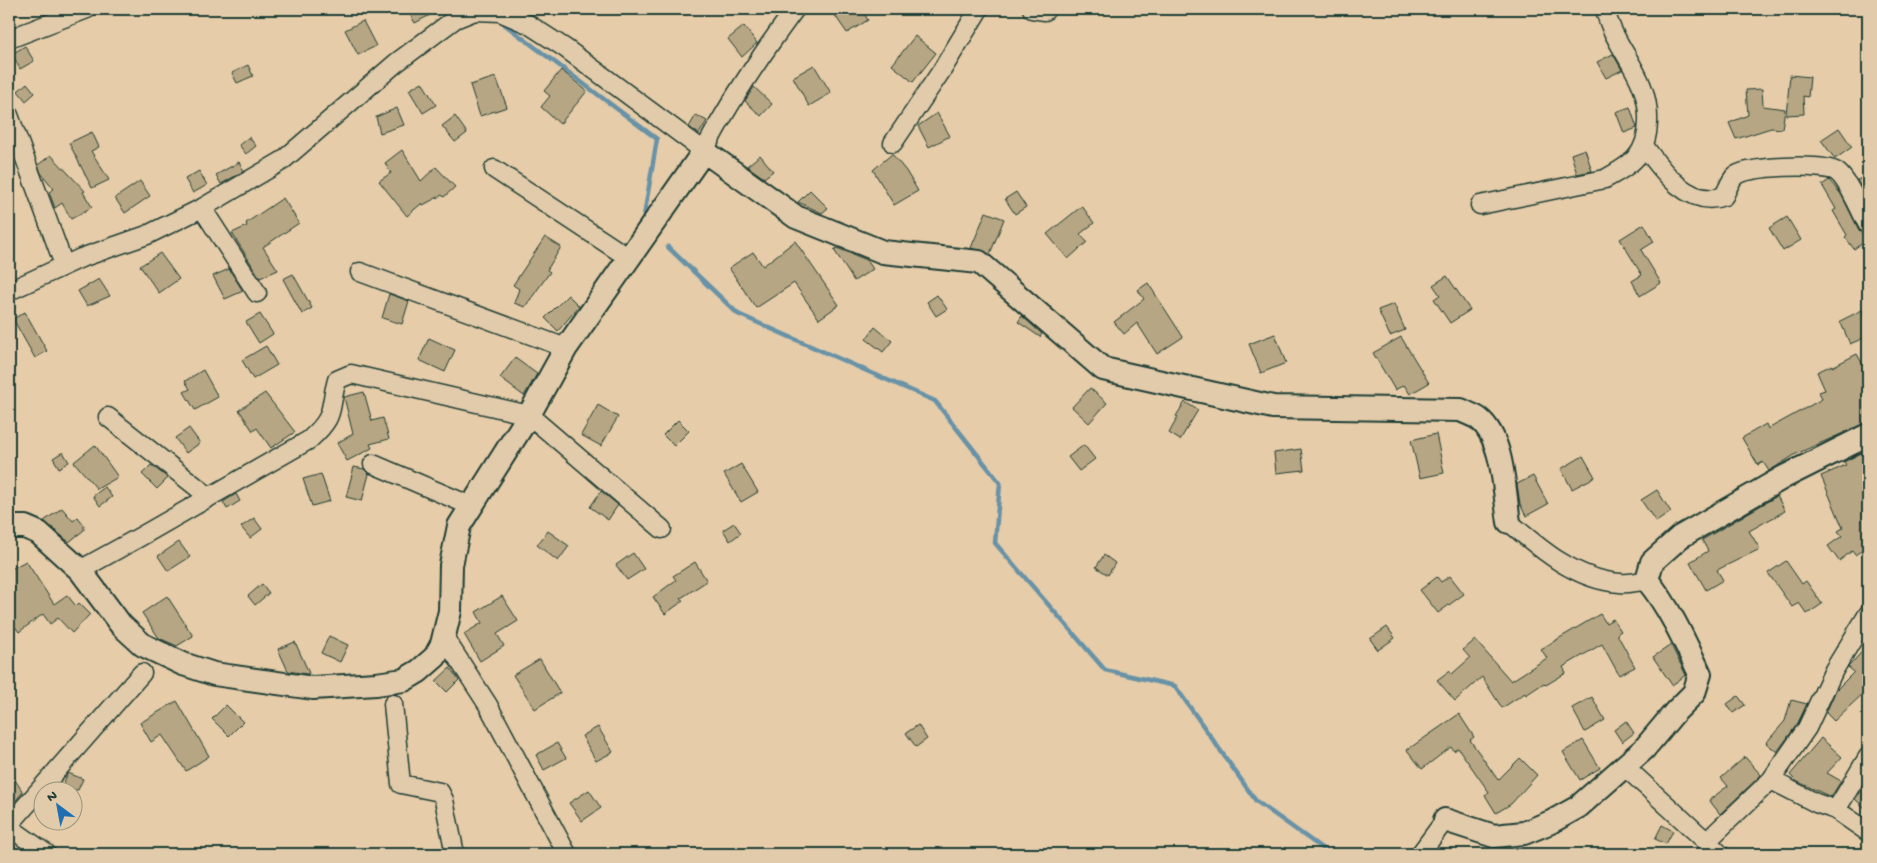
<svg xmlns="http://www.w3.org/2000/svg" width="1877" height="863" viewBox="0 0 1877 863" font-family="'Gochi Hand',sans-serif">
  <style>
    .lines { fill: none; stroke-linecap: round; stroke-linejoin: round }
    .stream { stroke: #6792a7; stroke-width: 4.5 }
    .building { fill: #b6a683; stroke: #1f3d34 }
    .minor-casing { stroke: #1f3d34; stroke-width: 21 }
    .tertiary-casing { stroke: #1f3d34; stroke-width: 26 }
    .minor { stroke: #e2cbab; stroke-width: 18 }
    .tertiary { stroke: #e2cbab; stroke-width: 22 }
  </style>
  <rect width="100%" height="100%" fill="#e6cca8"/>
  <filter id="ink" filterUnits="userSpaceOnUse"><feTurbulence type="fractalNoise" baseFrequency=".02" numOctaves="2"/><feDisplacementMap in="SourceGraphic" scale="10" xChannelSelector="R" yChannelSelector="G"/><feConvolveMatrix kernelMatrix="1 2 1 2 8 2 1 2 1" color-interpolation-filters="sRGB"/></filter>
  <g filter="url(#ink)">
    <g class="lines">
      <!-- stream -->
      <path class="stream" d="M504,24L657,139L643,222
        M668,247L738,314L935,401L1000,483L995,543L1105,670L1175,686L1256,801L1330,854"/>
    </g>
    <!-- building -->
    <path class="building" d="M407,9H441L415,23Z
      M843,9H861L868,20L847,33L834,14Z
      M363,21L376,46L358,55L345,30Z
      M744,26L757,43L742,57L728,39Z
      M915,36L936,53L913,82L892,65Z
      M25,46L34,61L20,69L12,54Z
      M1613,54L1622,70L1606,78L1597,62Z
      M248,65L253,76L237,83L232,73Z
      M814,65L831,93L809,106L793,77Z
      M561,70L587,91L560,124L541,107L550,96L544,91Z
      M1790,75L1810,77L1808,97L1803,96L1804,114L1786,115Z
      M496,77L507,107L480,116L470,85Z
      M422,82L436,105L423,113L409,90Z
      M27,83L35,93L26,101L18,91Z
      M754,87L772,104L761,116L745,101Z
      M1762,89L1763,106L1785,109L1782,129L1771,128L1736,139L1729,123L1748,115L1746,90Z
      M1630,107L1637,128L1624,133L1616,112Z
      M397,108L404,125L380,133L376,117Z
      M937,113L950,136L929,147L918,126Z
      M696,115L707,121L699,134L689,127Z
      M455,116L467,133L455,142L442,126Z
      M1839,128L1852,147L1835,159L1821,140Z
      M92,132L99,147L91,151L109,180L92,188L69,143Z
      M249,137L256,146L246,154L239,145Z
      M1585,149L1592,171L1577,174L1571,154Z
      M402,150L421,181L436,167L455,187L444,197L442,195L423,205L422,203L407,216L379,181L391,173L385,163Z
      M892,154L906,171L918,191L894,205L873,170Z
      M51,155L85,191L83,192L92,207L71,219L62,203L55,208L49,192L54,189L41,173L38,165Z
      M760,155L773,171L764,178L747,166Z
      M239,162L244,171L221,184L216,175Z
      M199,171L207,185L193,193L185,179Z
      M1865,177L1868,186V202L1857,180Z
      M1829,180L1841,194L1859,230L1868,236V239L1854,249L1845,237L1847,235L1833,211L1836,209L1822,185Z
      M140,181L150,196L125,213L115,198Z
      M810,190L828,208L822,213L798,202Z
      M1016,192L1026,207L1015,214L1005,199Z
      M283,198L299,223L263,247L278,270L260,278L232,233L247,226L246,223Z
      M1082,206L1094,223L1080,234L1087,242L1068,259L1047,234Z
      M986,212L1004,219L990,254L971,248Z
      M1787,217L1801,240L1783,251L1769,228Z
      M1644,224L1654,242L1641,250L1661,283L1640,296L1632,281L1642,275L1620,239Z
      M545,237L561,247L547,270L550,272L525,307L514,303L519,289L513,285Z
      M795,241L839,305L819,319L794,283L756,308L729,268L753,252L763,266Z
      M837,248L867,260L873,269L854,281L834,250Z
      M160,253L179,279L159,293L140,266Z
      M229,269L243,291L225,299L213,276Z
      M293,274L312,308L302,314L283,279Z
      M1447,276L1470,310L1450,323L1434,299L1440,295L1433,285Z
      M99,279L110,296L87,306L78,291Z
      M1148,283L1183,337L1157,354L1137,323L1124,334L1114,322L1144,299L1138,290Z
      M389,294L409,301L402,324L382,318Z
      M568,295L579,306L558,331L545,318Z
      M937,295L947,309L936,316L927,302Z
      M1394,304L1405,330L1390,336L1378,310Z
      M1862,310L1868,324V336L1850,344L1840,321Z
      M25,312L47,351L35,358L13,319Z
      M260,314L273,334L259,343L246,322Z
      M1022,316L1042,334L1040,337L1018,322Z
      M875,327L892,341L883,352L866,339Z
      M1275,334L1286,363L1261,373L1249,344Z
      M1401,337L1429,383L1410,394L1404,385L1395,390L1373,353Z
      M429,338L455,350L445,372L419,360Z
      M266,346L277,365L253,379L242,360Z
      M1857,354L1868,374V422L1796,454L1769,471L1763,462L1758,465L1742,438L1766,424L1768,429L1822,399L1819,392L1825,390L1817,372L1832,365V367Z
      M515,358L537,374L524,396L500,378Z
      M203,370L218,397L195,410L184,392L190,389L185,381Z
      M1090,388L1107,403L1089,423L1072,407Z
      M364,392L372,421L383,418L389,439L370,444L372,448L347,461L337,443L353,434L344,397Z
      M265,393L295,432L271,448L257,428L253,431L239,410Z
      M1185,402L1198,410L1180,440L1169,433L1178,417L1176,416Z
      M598,405L618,417L601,446L581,435Z
      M678,420L689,431L674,446L663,435Z
      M189,428L200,443L186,453L175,438Z
      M1436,434L1444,473L1420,478L1411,440Z
      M95,445L118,477L97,489L74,462Z
      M1084,445L1095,459L1079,471L1068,457Z
      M1301,449L1304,470L1276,473L1274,453Z
      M1867,450L1868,546L1855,555L1852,551L1839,561L1828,546L1842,536L1838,531L1843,528L1821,476L1846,465L1844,462Z
      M63,452L69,462L59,468L53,458Z
      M1583,456L1595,477L1572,489L1561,469Z
      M741,464L758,492L741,502L724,474Z
      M151,465L168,478L157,489L142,474Z
      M354,467L364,469L369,474L362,501L346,497Z
      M321,474L330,501L312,506L303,479Z
      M1533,476L1548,504L1526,516L1520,504L1517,484Z
      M105,487L112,497L100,506L93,496Z
      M1657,490L1671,512L1656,522L1641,500Z
      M601,491L618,505L608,520L590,507Z
      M236,494L240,501L227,509L223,502Z
      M1777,496L1785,511L1749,531L1760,549L1717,570L1723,580L1706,590L1690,562L1708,551L1702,540Z
      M62,508L73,521L78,517L84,525V530L69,542L44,521Z
      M254,518L262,529L250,538L241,527Z
      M734,523L741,533L730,541L723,530Z
      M548,531L569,546L558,561L537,545Z
      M179,542L190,557L168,571L158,556Z
      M633,553L644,569L627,580L616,565Z
      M1104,555L1115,563L1108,575L1096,567Z
      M26,561L54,604L67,595L76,606L79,603L90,614L72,633L58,618L50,624L43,614L19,632L9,618V570Z
      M1786,561L1802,584L1806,581L1822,604L1807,614L1799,603L1792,607L1768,573Z
      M695,562L707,581L681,598L683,601L665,614L653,597L676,580L673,576Z
      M1450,576L1464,594L1438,613L1420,590L1437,577L1441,582Z
      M262,584L269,593L255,605L248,596Z
      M167,596L193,636L177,646L159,638L142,613Z
      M502,596L518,621L497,634L504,646L480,661L464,634L482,623L476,612Z
      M1600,614L1606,623L1613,619L1621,631L1617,634L1635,667L1619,675L1602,644L1563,667L1566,673L1546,685L1544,683L1526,695L1525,693L1502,708L1482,677L1455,701L1437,680L1449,671L1452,674L1470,658L1463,650L1475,640L1511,681L1547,658L1541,649Z
      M1387,627L1395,638L1378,650L1370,639Z
      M329,636L348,645L340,662L321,653Z
      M295,642L309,673L307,674L288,671L278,649Z
      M1671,645L1686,675L1672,685L1653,657Z
      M1868,645V689L1834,721L1826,713L1836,690L1854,672L1848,667L1850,665Z
      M540,659L560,693L535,709L513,675Z
      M450,668L459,680L447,692L436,681Z
      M1738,696L1745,705L1733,713L1727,704Z
      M1592,697L1605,720L1585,732L1572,708Z
      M1791,700L1807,704L1798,723L1777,752L1766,743L1785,721Z
      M177,701L209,756L186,771L162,735L151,742L140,723Z
      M226,705L243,722L229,736L212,719Z
      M1459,714L1474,737L1470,740L1498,780L1520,758L1537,775L1511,804L1496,813L1485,795L1489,792L1458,748L1454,751L1451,747L1422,769L1407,750Z
      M1626,721L1634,733L1622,742L1614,730Z
      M918,725L927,739L916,747L906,733Z
      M598,727L613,752L596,761L582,736Z
      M1821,738L1842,757L1827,773L1841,781L1831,797L1796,781L1790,775Z
      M1583,740L1600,768L1580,780L1563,752Z
      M557,743L566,758L544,770L536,755Z
      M1745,757L1761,775L1720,814L1709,800L1728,786L1721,778Z
      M9,771L23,792L12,805L9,800Z
      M68,773L83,779L78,790H60Z
      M1868,783V811L1855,799Z
      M589,790L601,808L582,821L569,803Z
      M1662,825L1673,831L1666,844L1655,839Z"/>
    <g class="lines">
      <!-- minor casing -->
      <g class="minor-casing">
        <path id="minor" d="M1032,9L1045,11
          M9,39L87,9
          M9,115L64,265
          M893,143L942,70L979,9
          M1645,147C1662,171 1690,209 1724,196C1727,190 1730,181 1735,176C1744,166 1826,163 1837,172C1849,181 1860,211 1868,225
          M494,169L629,258
          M1480,205L1605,179C1632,164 1647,155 1648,122C1650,75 1614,50 1605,9
          M202,208L257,293
          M360,272L566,348
          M9,291L81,258L147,235L202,208L282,161L396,63L455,19L475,11L500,12L528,24L565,48L704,151C730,100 761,55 795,9
          M108,417L208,496
          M373,464L471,506
          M1509,522C1540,549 1576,580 1620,583C1629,584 1638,582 1647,580
          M80,570L138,538L309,440C337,415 328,411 337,380L351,374L529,415L662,529
          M444,637L488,705L567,854
          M393,704L401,784L440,792L444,800L455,854
          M1623,765L1720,854
          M1771,780L1816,803L1836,810L1868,832
          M1836,810L1868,757
          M9,825L142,673
          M9,827L47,854
          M1706,842L1771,780L1807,728L1834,670L1868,614
          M1420,854L1445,820"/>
      </g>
      <!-- tertiary casing -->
      <g class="tertiary-casing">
        <path id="tertiary" d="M9,527H25L39,533L80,570L121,625L143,645L183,664L214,674L313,688L376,684L404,680L419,671L435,657L442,644L450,611L451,565L459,526L529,415L566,348L704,151L796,217L883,252L979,262L1103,369L1273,407L1461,410C1466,413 1474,415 1479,419C1504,439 1504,492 1509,522
          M1445,820L1494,836L1524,833L1551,822L1578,807L1644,749L1675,712L1694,693L1700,674C1685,642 1670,608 1647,580L1652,562L1680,537L1784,477L1868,435"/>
      </g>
      <!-- minor -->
      <use href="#minor" class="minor"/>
      <!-- tertiary -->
      <use href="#tertiary" class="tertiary"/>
    </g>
  </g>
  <!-- margin -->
  <rect width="1877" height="863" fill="none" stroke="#e2cbab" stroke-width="30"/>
  <rect x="15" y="15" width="1847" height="833" fill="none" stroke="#1f3d34" stroke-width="2" filter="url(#ink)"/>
  <!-- north arrow -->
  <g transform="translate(58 806) rotate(328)"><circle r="24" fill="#e2cbab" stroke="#94927b"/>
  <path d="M0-4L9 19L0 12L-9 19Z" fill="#1f6fb2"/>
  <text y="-8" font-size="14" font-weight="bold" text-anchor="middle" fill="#1f3d34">N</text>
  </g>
</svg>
